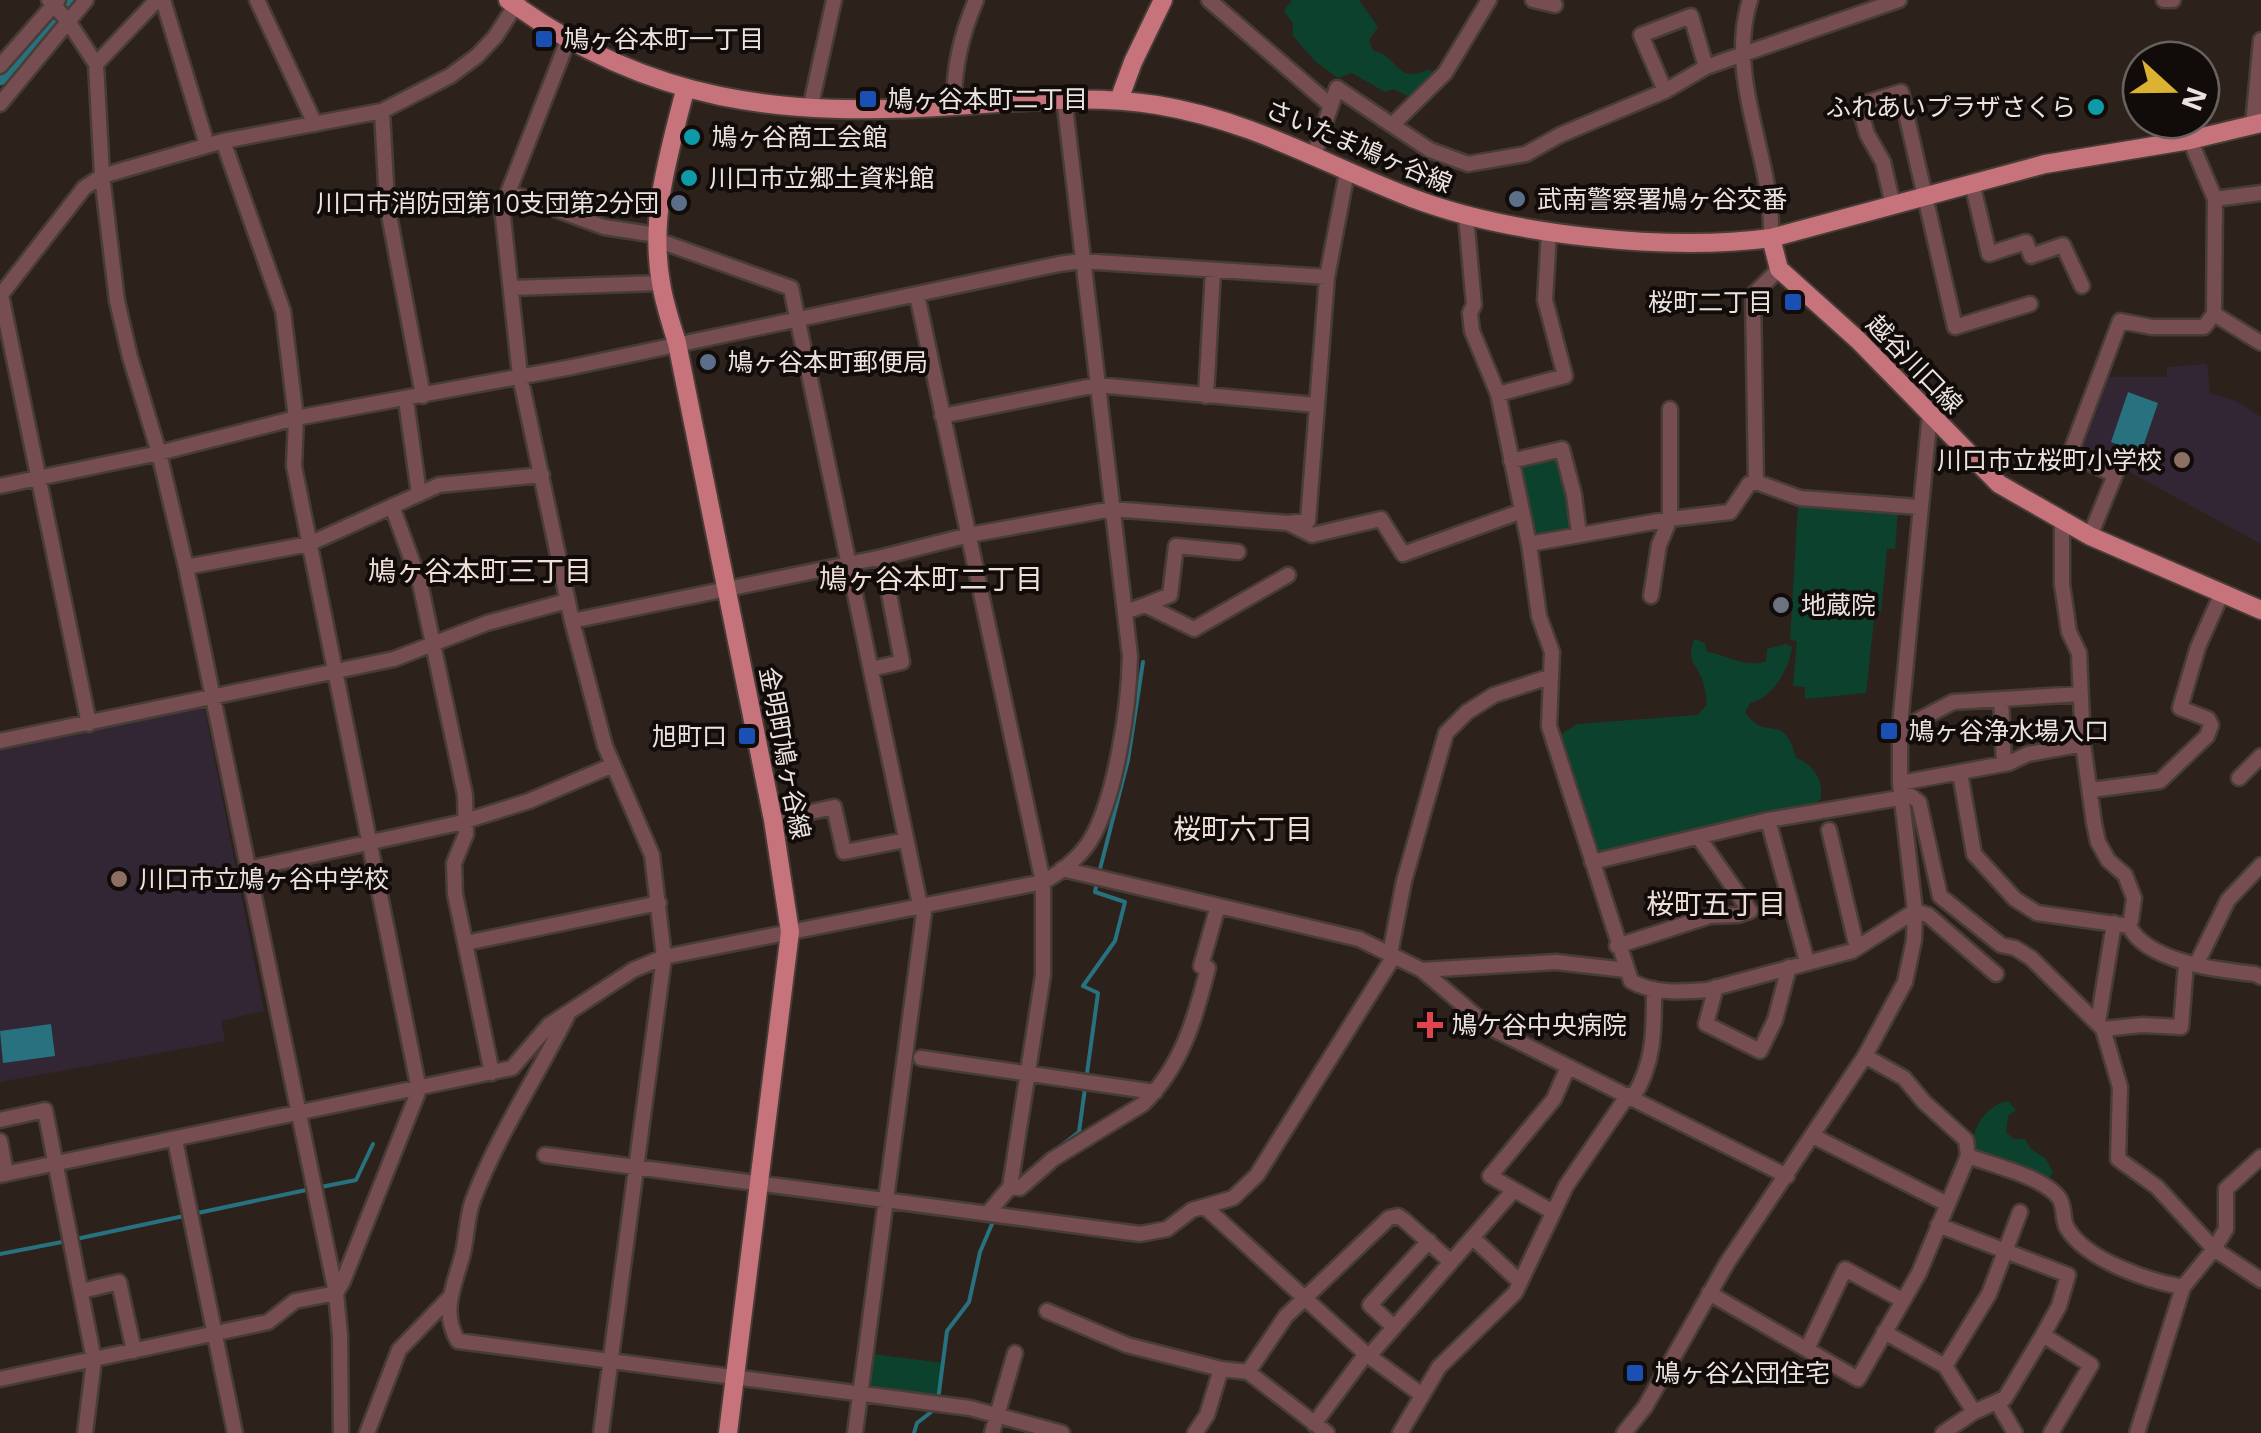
<svg xmlns="http://www.w3.org/2000/svg" width="2261" height="1433" viewBox="0 0 2261 1433" font-family="'Open Sans','Noto Sans JP',sans-serif">
  <style>
    .education { fill: #332634 }
    .green { fill: #0c422d }
    .water { fill: #27727e }
    .lines { fill: none; stroke-linecap: round; stroke-linejoin: round }
    .stream { stroke: #27727e; stroke-width: 4 }
    .canal { stroke: #27727e; stroke-width: 15 }
    .minor-casing { stroke: #483c37; stroke-width: 19 }
    .major-casing { stroke: #483c37; stroke-width: 22 }
    .minor { stroke: #764d50; stroke-width: 14 }
    .major { stroke: #c7737c; stroke-width: 18 }
    .transit-dot { fill: #1a4fb4; stroke: #110c0a; stroke-width: 4 }
    .culture-dot { fill: #0f9aa8; stroke: #110c0a; stroke-width: 4 }
    .service-dot { fill: #5c6f8a; stroke: #110c0a; stroke-width: 4 }
    .education-dot { fill: #8d6e63; stroke: #110c0a; stroke-width: 4 }
    .worship-dot { fill: #6b7280; stroke: #110c0a; stroke-width: 4 }
    .health-dot { fill: #e0444e; stroke: #110c0a; stroke-width: 4 }
    .labels { text-anchor: middle; stroke-width: 8; stroke-linejoin: round; paint-order: stroke }
    .poi-label { font-size: 25px; fill: #ebe3df; stroke: #110c0a; text-anchor: start }
    .street-label { font-size: 25px; fill: #ebe3df; stroke: #110c0a }
    .neighbourhood-label { font-size: 28px; fill: #f0dfd8; stroke: #110c0a }
  </style>
  <rect width="100%" height="100%" fill="#2d211c"/>
  <!-- education -->
  <path class="education" d="M2207,364L2210,393L2234,400L2261,417V544L2122,468L2082,452L2080,447L2106,377H2167V367Z
    M201,709L205,710L264,1011L221,1021L225,1041L0,1082V747Z"/>
  <!-- green -->
  <path class="green" d="M1292,0H1359L1378,27L1369,40L1373,51C1399,55 1395,86 1429,69L1434,75L1410,97L1393,89L1385,92L1352,73L1338,78L1315,61L1293,36V23L1284,11Z
    M1555,455L1561,459L1573,529L1539,539L1534,536L1520,470L1524,462Z
    M1798,505L1898,511L1895,549H1887L1881,611H1875L1866,693L1805,699V687L1793,686L1797,641L1790,640Z
    M1694,639L1705,643L1706,651C1728,656 1743,667 1766,662L1767,649L1786,644L1792,647C1789,669 1773,698 1750,703L1745,713C1769,744 1782,709 1796,758C1814,765 1823,779 1821,799L1809,807L1609,853L1591,849L1557,737L1577,724L1698,715L1707,704C1706,696 1705,686 1702,679C1694,660 1687,663 1694,639Z
    M2008,1101L2016,1110L2008,1116L2006,1132L2013,1139H2025L2031,1149L2045,1158L2053,1172L2048,1180L1973,1150C1971,1128 1986,1105 2008,1101Z
    M872,1354L943,1363L937,1400L868,1391Z"/>
  <!-- water -->
  <path class="water" d="M2128,392L2158,403L2141,453L2111,442Z
    M51,1024L55,1056L3,1063L0,1031Z"/>
  <g class="lines">
    <!-- stream -->
    <path class="stream" d="M1099,873L1128,760L1143,662
      M1058,1148L1079,1132L1098,993L1083,986L1115,941L1125,902L1095,892L1097,882
      M321,1187L356,1180L373,1144
      M193,1214L311,1189
      M76,1239L184,1216
      M0,1254L67,1241
      M938,1400L947,1331L969,1302L980,1252L995,1217
      M914,1433L917,1423L935,1409"/>
    <!-- canal -->
    <path class="canal" d="M0,78L70,0"/>
    <!-- minor casing -->
    <g class="minor-casing">
      <path id="minor" d="M49,0L68,21L96,64L102,176L117,301L130,357L159,453L186,567L336,1293L340,1336L341,1433
        M163,0L207,145
        M257,0L315,124
        M1209,0L1329,104
        M1489,0L1445,73L1392,125L1430,150L1468,164L1526,154L1560,135L1665,91L1706,67L1899,0
        M1533,0L1555,5
        M1750,0C1725,80 1774,157 1771,238
        M2164,0H2173
        M568,40L502,208L520,376L572,621L605,746L652,855L664,957L601,1433
        M96,64L157,0
        M0,66L58,0
        M1665,91L1641,35L1691,16L1706,67
        M0,104L86,0
        M953,106C955,65 960,38 976,0
        M810,109L834,0
        M382,111L387,204L423,396
        M2253,125L2261,40
        M2190,140L2215,199L2214,314
        M1314,155L1337,88L1392,125
        M1347,172L1327,277L1308,521L1288,523L1312,535L1381,519L1403,554L1522,511
        M1972,183L1989,254L2026,242L2031,256L2063,245L2082,286
        M508,192L604,227L657,235
        M2215,199L2261,193
        M1893,205L1883,162L1867,134L1859,105L1901,92L1955,327L2030,304
        M1466,217L1474,305L1470,313L1472,331L1498,394L1529,544L1539,616L1552,652L1549,726L1631,981C1652,994 1683,992 1707,990L1852,951L1915,911
        M657,240L791,288L920,905
        M511,288L661,283
        M1,295L89,724
        M917,295L1043,882V975L1010,1187L988,1213
        M0,296L84,188L102,176L223,141L382,111L450,76L477,56L495,37L519,0
        M1498,394L1565,376L1545,300L1549,231
        M1206,396L1213,272
        M406,400L419,494
        M942,416L1097,385L1316,405
        M1511,461L1562,449L1574,495L1579,534
        M1756,482L1753,295L1779,269
        M0,486L159,453L296,418L572,367L1059,264L1081,261L1327,277
        M392,506L420,583L465,795L466,834L454,863L455,894L492,1073
        M2062,522V584L2069,632L2079,653L2083,744L2094,823L2098,842L2108,860L2125,875L2134,898L2131,920
        M2090,536L2115,475L2070,454L2120,321L2152,327H2204L2214,314L2261,343
        M1529,544L1670,519L1730,512L1749,484L1756,482L1800,498L1919,507
        M186,567L309,544L439,485L542,475
        M1651,596L1659,545L1670,519V409
        M1145,605L1170,595L1176,546L1238,552
        M1125,612L1145,605L1194,629L1288,575
        M572,621L882,557L969,535L1112,509L1288,523
        M871,669L902,662L882,557
        M2001,700L2004,764
        M1900,725L1911,724L1953,702L2081,694
        M0,741L394,659L487,623L567,601
        M1960,773L1974,854L2015,899L2037,913L2129,926C2147,962 2218,970 2255,974L2261,977
        M2239,778L2261,756
        M1900,783L2009,763L2028,754L2083,744
        M2091,790L2160,781L2207,736L2211,725L2208,719L2180,708L2198,647L2222,593
        M773,820L834,807L844,852L906,840
        M1768,820L1807,962
        M1829,830L1857,948
        M1592,862L1768,820L1911,796L1919,802L1940,896L2001,945L2015,948L2031,958L2103,1029L2120,1087L2118,1159L2157,1187L2214,1249L2261,1280
        M248,869L459,823L529,801L613,765
        M1062,869L1359,939L1422,970L1489,1027L1787,1176
        M1915,911L1928,915L1996,974
        M466,943L659,903
        M1617,946L1710,916L1738,915L1750,911L1699,838
        M1390,954L1404,881L1446,733L1467,712L1494,695L1549,677
        M2196,965L2228,900L2261,865
        M1422,970L1556,962L1626,970
        M1716,987L1706,1024L1760,1051L1775,1020L1789,967
        M568,1014C537,1077 498,1134 473,1200C467,1216 467,1235 463,1253C455,1284 440,1311 458,1341L970,1408L1062,1433
        M2098,1022L2114,923
        M2103,1029L2142,1025L2181,1027L2186,963
        M1865,1056L1904,1078L1924,1102L1966,1140L1968,1156
        M921,1058L1155,1092
        M1633,1097C1655,1063 1654,1027 1654,989
        M0,1120L45,1110L94,1360L85,1433
        M1813,1136L1947,1204
        M175,1140L235,1433
        M0,1141L6,1174
        M545,1155L1140,1234L1167,1229L1192,1210L1233,1198L1257,1175L1394,956
        M0,1175L512,1068L549,1025L633,970L664,957L1043,882C1060,873 1079,858 1090,841C1116,798 1129,706 1130,656L1064,98
        M1010,1187L1020,1188L1053,1159L1143,1104C1182,1066 1195,1019 1208,968L1201,966L1218,906
        M1206,1208L1366,1354L1422,1395
        M1553,1212L1490,1176L1554,1099L1568,1067
        M1938,1225L2068,1275L2059,1306L2043,1335L2091,1365L2051,1433
        M1473,1238L1520,1282
        M82,1291L119,1282L134,1351
        M1709,1293L1858,1379L1919,1273L1968,1156C1992,1165 2044,1177 2059,1198C2065,1206 2062,1219 2067,1228C2086,1260 2148,1281 2183,1287
        M1047,1311L1127,1345L1221,1369L1248,1372L1327,1433
        M1394,1327L1370,1305L1429,1241
        M1884,1332L1945,1366L1974,1412L1943,1433
        M1807,1349L1845,1269L1902,1300
        M1369,1356L1513,1191
        M1945,1366L1989,1294L2020,1212
        M1248,1372L1286,1316L1389,1218L1398,1216L1404,1220L1451,1262
        M0,1379L268,1322L295,1301L336,1293L343,1281L419,1090L294,466L296,418L283,311L223,141
        M1997,1402L2015,1433
        M1974,1412L2005,1398L2043,1335
        M1314,1424L1366,1354
        M367,1433L399,1350L449,1298
        M855,1433L925,905
        M992,1433L1015,1353
        M1195,1433L1207,1415L1221,1369
        M1400,1433L1439,1367L1515,1293L1566,1186L1628,1095
        M1624,1433L1645,1407L1727,1263L1865,1056L1905,982L1914,940L1915,911L1900,783V725L1930,413
        M2137,1433L2183,1287L2214,1249L2226,1229V1189L2261,1157"/>
    </g>
    <!-- major casing -->
    <g class="major-casing">
      <path id="major" d="M508,0C650,104 784,117 954,106C1023,102 1089,94 1157,105C1254,121 1323,164 1412,198C1510,235 1667,252 1771,238L2045,164L2190,140L2261,123
        M685,90C669,154 649,216 661,283C664,303 671,323 677,343L773,820L790,932L728,1433
        M1119,100L1133,62L1163,0
        M1771,238L1779,269L1858,340L1999,484L2090,536L2261,610"/>
    </g>
    <!-- minor -->
    <use href="#minor" class="minor"/>
    <!-- major -->
    <use href="#major" class="major"/>
  </g>
  <!-- markers -->
  <g class="transit-dot">
    <rect x="534" y="29" width="20" height="20" rx="5"/>
    <rect x="858" y="89" width="20" height="20" rx="5"/>
    <rect x="1783" y="292" width="20" height="20" rx="5"/>
    <rect x="1879" y="721" width="20" height="20" rx="5"/>
    <rect x="737" y="726" width="20" height="20" rx="5"/>
    <rect x="1625" y="1363" width="20" height="20" rx="5"/>
  </g>
  <g class="culture-dot">
    <circle cx="2096" cy="107" r="10"/>
    <circle cx="692" cy="137" r="10"/>
    <circle cx="689" cy="178" r="10"/>
  </g>
  <g class="service-dot">
    <circle cx="1517" cy="199" r="10"/>
    <circle cx="679" cy="203" r="10"/>
    <circle cx="708" cy="362" r="10"/>
  </g>
  <g class="education-dot">
    <circle cx="2182" cy="460" r="10"/>
    <circle cx="119" cy="879" r="10"/>
  </g>
  <circle class="worship-dot" cx="1781" cy="605" r="10"/>
  <path class="health-dot" d="M1425 1010h10v10h10v10h-10v10h-10v-10h-10v-10h10z"/>
  <g class="labels">
    <!-- poi labels -->
    <g class="poi-label">
      <text x="564" y="48">鳩ヶ谷本町一丁目</text>
      <text x="888" y="108">鳩ヶ谷本町二丁目</text>
      <text x="2076" y="116" text-anchor="end">ふれあいプラザさくら</text>
      <text x="712" y="146">鳩ヶ谷商工会館</text>
      <text x="709" y="187">川口市立郷土資料館</text>
      <text x="1537" y="208">武南警察署鳩ヶ谷交番</text>
      <text x="659" y="212" text-anchor="end">川口市消防団第10支団第2分団</text>
      <text x="1773" y="311" text-anchor="end">桜町二丁目</text>
      <text x="728" y="371">鳩ヶ谷本町郵便局</text>
      <text x="2162" y="469" text-anchor="end">川口市立桜町小学校</text>
      <text x="1801" y="614">地蔵院</text>
      <text x="1909" y="740">鳩ヶ谷浄水場入口</text>
      <text x="727" y="745" text-anchor="end">旭町口</text>
      <text x="139" y="888">川口市立鳩ヶ谷中学校</text>
      <text x="1452" y="1034">鳩ケ谷中央病院</text>
      <text x="1655" y="1382">鳩ヶ谷公団住宅</text>
    </g>
    <!-- street labels -->
    <g class="street-label">
      <text transform="translate(1359 146) rotate(23)" y="9">さいたま鳩ヶ谷線</text>
      <text transform="translate(1915 364) rotate(46)" y="9">越谷川口線</text>
      <text transform="translate(785 753) rotate(79)" y="9">金明町鳩ヶ谷線</text>
    </g>
    <!-- neighbourhood labels -->
    <g class="neighbourhood-label">
      <text x="480" y="581">鳩ヶ谷本町三丁目</text>
      <text x="931" y="589">鳩ヶ谷本町二丁目</text>
      <text x="1243" y="839">桜町六丁目</text>
      <text x="1716" y="914">桜町五丁目</text>
    </g>
  </g>
  <!-- north arrow -->
  <g transform="translate(2171 90) rotate(111)"><circle r="48" fill="#110c0a" stroke="#68625f" stroke-width="2.5"/>
  <path d="M0-8L18 38L0 25L-18 38Z" fill="#dcb233"/>
  <text y="-15" font-size="28" font-weight="bold" text-anchor="middle" fill="#ebe3df">N</text>
  </g>
</svg>
